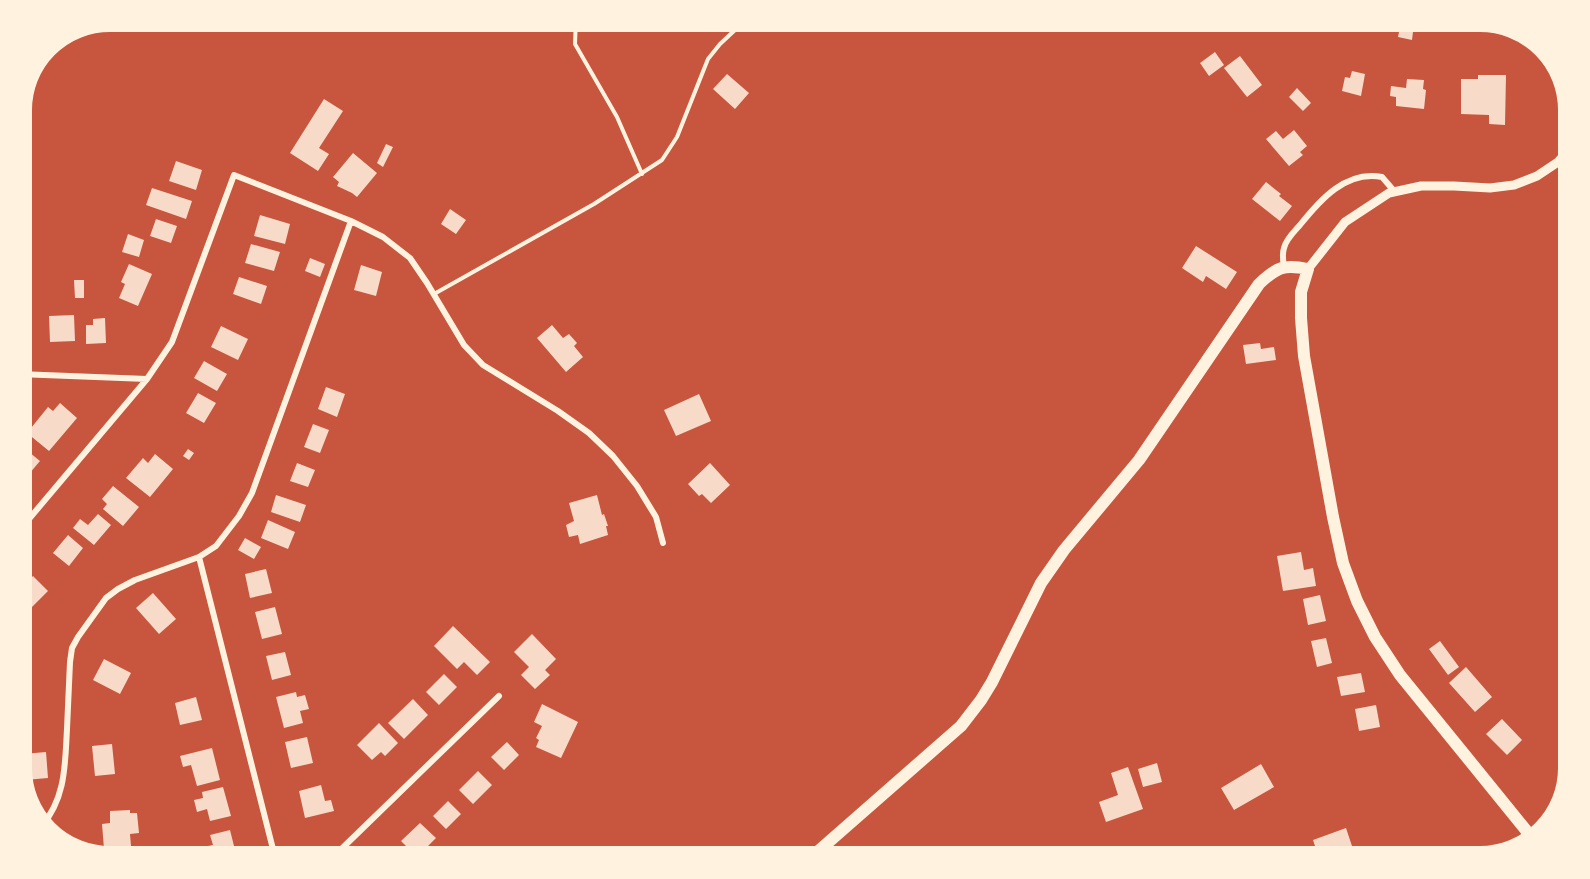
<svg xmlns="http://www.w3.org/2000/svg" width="1590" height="879" viewBox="0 0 1590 879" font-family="Manrope,sans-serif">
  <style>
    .building { fill: #f7dbc8 }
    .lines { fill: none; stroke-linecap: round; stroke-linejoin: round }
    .service { stroke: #fff3e0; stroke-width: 4 }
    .minor { stroke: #fff3e0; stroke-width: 6 }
    .tertiary { stroke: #fff3e0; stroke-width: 9 }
    .primary { stroke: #fff3e0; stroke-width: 12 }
    .rim { fill: none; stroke: #fff3e0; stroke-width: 8 }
  </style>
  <rect width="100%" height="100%" fill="#c8553d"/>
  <!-- building -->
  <path class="building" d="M1401,22L1414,24L1412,40L1398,37Z
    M1215,52L1224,65L1209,76L1200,63Z
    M1240,56L1262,85L1247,97L1224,68Z
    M1352,71L1365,74L1361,96L1342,91L1345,77L1350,78Z
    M727,74L749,93L735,109L713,89Z
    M1478,75H1506L1505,125L1489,124V115L1461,114V79H1478Z
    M1407,79L1424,80L1423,89L1426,90L1424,109L1396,106V97L1390,96L1391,86L1406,88Z
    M1297,88L1311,103L1303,111L1289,97Z
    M324,99L343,111L319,148L329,154L318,171L290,153Z
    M1294,130L1307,146L1300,152L1303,155L1289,166L1266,139L1276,131L1283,139Z
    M386,144L393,147L383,167L377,163Z
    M353,153L377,173L357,197L352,193L337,186L339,182L333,177Z
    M176,161L202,170L196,190L169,181Z
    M1266,182L1281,194L1279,196L1292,206L1280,221L1252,199Z
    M152,188L192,201L186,219L146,205Z
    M450,209L466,220L456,234L441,224Z
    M260,215L290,224L285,244L254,236Z
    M156,219L177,226L171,243L150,236Z
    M128,234L144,240L139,257L122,252Z
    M251,244L280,252L274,271L245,263Z
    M1196,246L1237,272L1226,289L1206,276L1203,282L1182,268Z
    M310,258L325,264L320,277L305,271Z
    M129,264L152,274L138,306L119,298L125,284L121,282Z
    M361,265L382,272L376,296L354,290Z
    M239,277L267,286L261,304L233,294Z
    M74,280H84V298H75Z
    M74,315L75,341L50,342L49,316Z
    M105,318L106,343L86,344V325H93V319Z
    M552,325L563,338L569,334L577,343L574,346L583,357L566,372L537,338Z
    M221,326L248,339L238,360L211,347Z
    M1260,343L1261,349L1274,347L1276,360L1246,364L1243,345Z
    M204,361L227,374L217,391L194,378Z
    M326,387L345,394L337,417L318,409Z
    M198,393L216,403L204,423L186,413Z
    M699,394L711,421L676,436L664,410Z
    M60,403L77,418L49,451L27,433L48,407L53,411Z
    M313,424L329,430L320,453L304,447Z
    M18,443L40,461L29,474L18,465Z
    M188,449L194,453L189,460L183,456Z
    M155,454L173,469L150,497L126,478L143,458L148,463Z
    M297,463L315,470L308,487L290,481Z
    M710,463L730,485L711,503L702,494L699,496L688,484Z
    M113,486L139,507L123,526L103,509L107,504L102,499Z
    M276,495L306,505L300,522L271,512Z
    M597,495L602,515L604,514L608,526H606L608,535L580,544L578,535L569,537L566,525L574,521L569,503Z
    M98,514L111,525L94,545L73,528L80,519L88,525Z
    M268,520L295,532L288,549L261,538Z
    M68,535L83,548L69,566L53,553Z
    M245,538L261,547L254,559L238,550Z
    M1301,552L1304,570L1313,568L1316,586L1283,591L1277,556Z
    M266,569L272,593L250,598L245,574Z
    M33,576L48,591L28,611L18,601V591Z
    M153,593L176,619L159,634L136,608Z
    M1320,595L1326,621L1308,625L1303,599Z
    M275,607L282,634L262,639L255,612Z
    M453,626L490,662L477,675L464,662L457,669L434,646Z
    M532,634L556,659L545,670L550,675L535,689L521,675L529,667L514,652Z
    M1326,638L1332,663L1317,667L1311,641Z
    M1440,641L1459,667L1448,675L1429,649Z
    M285,652L291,675L272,680L266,656Z
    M104,659L131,673L120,694L93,680Z
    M1466,667L1492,697L1475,712L1449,683Z
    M1361,673L1365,692L1341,696L1337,677Z
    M444,674L457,687L439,705L426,692Z
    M296,692L297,697L305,695L309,709L300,711L303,723L284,728L276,697Z
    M196,697L202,720L180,725L175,703Z
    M413,699L428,715L404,739L388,723Z
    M542,704L578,722L561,758L536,747L539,740L536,738L542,726L534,722Z
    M1376,705L1380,727L1359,731L1355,709Z
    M1502,719L1522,740L1507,755L1486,734Z
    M379,723L398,743L385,756L381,752L372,760L357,745Z
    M307,737L313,763L291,768L285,742Z
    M507,742L519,755L504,770L491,757Z
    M112,744L115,774L95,776L92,746Z
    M212,748L220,780L197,786L191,765L183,767L180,756Z
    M46,752L48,778L25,780L23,754Z
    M1157,763L1162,782L1143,787L1138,769Z
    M1261,764L1274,787L1234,810L1221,788Z
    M1128,767L1143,809L1106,822L1099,802L1118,795L1111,773Z
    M478,771L492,785L473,804L459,790Z
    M321,785L325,801L331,800L334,811L305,818L299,791Z
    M223,787L231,816L210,821L207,809L197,812L194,800L203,798L202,792Z
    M448,801L461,814L446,829L433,816Z
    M1563,803L1560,814L1558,816L1553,811Z
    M130,810V813H137L139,833L130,834L131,846L104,849L102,824L110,823V811Z
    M420,823L436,838L417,857L401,841Z
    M1346,828L1352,846L1345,848L1350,861H1320L1313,840Z
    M230,830L236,854L212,860L208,846L213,845L210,835Z
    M394,852L403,861H385Z"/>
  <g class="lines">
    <!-- service -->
    <path class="service" d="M576,18L575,44L617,117L642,174
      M434,294L594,204L662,160L677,137L708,59L720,44L735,30L740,22V18"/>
    <!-- minor -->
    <path class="minor" d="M1284,267C1283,261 1282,254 1284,248C1286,239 1294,232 1300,225C1320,200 1346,170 1382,177L1395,192
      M18,374L147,379
      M18,532L147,379L172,342L234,175L351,221L383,237L410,258L427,283L464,345L483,365L558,411L589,433L613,456L637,486L656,517L663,543
      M199,557L276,861
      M41,827C66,798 65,764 67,729C68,706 69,684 70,662L72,648L78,637L106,598L118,589L135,580L199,557L216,546L239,516L252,493L351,221
      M329,861L499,696"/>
    <!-- tertiary -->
    <path class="tertiary" d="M1308,269L1345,222L1389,193L1421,186H1454L1490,188L1514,185L1537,176L1558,162L1572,146"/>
    <!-- primary -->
    <path class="primary" d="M807,861L961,726L981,700L992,682L1041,583L1064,550L1139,460L1259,284C1277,267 1284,264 1308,269L1301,292V318L1304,356L1333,517L1343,563L1357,601L1375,637L1400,675L1534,840"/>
  </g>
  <!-- crop -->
  <path d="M0 0H1590V879H0ZM110 28H1480A82 82 0 0 1 1562 110V768A82 82 0 0 1 1480 850H110A82 82 0 0 1 28 768V110A82 82 0 0 1 110 28Z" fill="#fff3e0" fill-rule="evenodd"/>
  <path class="rim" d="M110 28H1480A82 82 0 0 1 1562 110V768A82 82 0 0 1 1480 850H110A82 82 0 0 1 28 768V110A82 82 0 0 1 110 28Z"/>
</svg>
